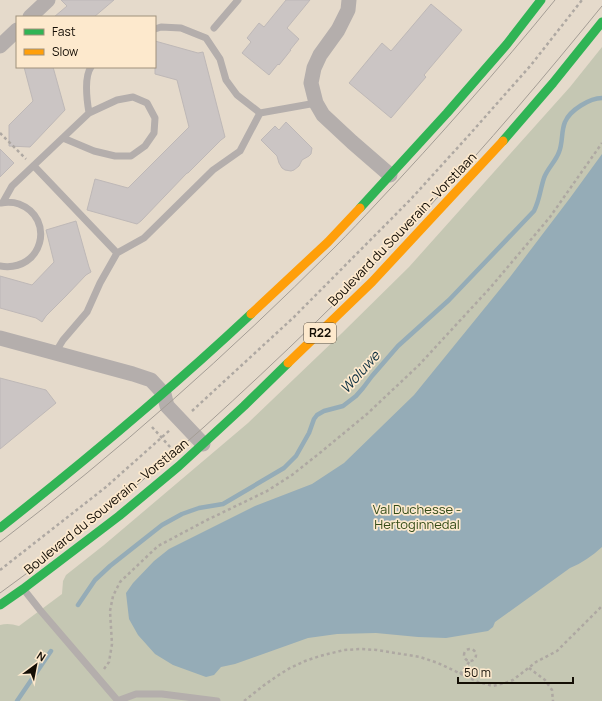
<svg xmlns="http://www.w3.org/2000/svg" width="602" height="701" viewBox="0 0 602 701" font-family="Manrope,sans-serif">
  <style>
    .green { fill: #c5c7b3 }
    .water { fill: #95acb7 }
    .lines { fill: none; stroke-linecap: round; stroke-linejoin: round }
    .stream { stroke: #95acb7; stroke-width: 4.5 }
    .building { fill: #cbc5c4; stroke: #beb8b7 }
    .path { stroke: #aea8a2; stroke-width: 2.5; stroke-dasharray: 3 3; stroke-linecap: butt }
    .lane { stroke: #b4aeac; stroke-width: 7 }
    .street { stroke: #b4aeac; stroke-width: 15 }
    .fast { stroke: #30b455; stroke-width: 9 }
    .slow { stroke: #ff9f0a; stroke-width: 9 }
    .tram { stroke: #a49d95; stroke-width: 1 }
    .labels { text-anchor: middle; stroke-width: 3.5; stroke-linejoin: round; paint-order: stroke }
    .shield { fill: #fde9cd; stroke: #5a5041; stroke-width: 1 }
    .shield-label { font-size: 12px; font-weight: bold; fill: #140e05 }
    .street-label { font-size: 13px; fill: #140e05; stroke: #fde9cd }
    .park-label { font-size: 13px; fill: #344b17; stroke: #fde9cd }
    .water-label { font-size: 14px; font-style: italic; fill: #0d3041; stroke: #fde9cd }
  </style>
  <rect width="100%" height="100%" fill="#e5dacb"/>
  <!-- green -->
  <path class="green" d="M602,47V701H0V625C7,623 12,624 19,626L62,594L63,581L66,575L104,545L248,423L342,333L409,267L570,87Z"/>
  <!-- water -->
  <path class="water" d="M602,154V547C592,556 582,563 570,568L495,622L493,627L488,631L446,638L418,637L376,633L337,634L308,638L235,664L221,667L214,675L206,677L173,665L155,654L138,635L129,619L126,593L133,583L154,561L169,549L255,506L312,484L344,463L414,395L510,277L570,198Z"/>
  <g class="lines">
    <!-- stream -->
    <path class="stream" d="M78,605L95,580L110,566L162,525L182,514L199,508L223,504L284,468L296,456L309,433L314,419L317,415L324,411L343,406L356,396L363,388L372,376L398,346L449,300L534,211C540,199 540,190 544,178C547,169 556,161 559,152C563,143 561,131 565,122C570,110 590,98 602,98
      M17,701L51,651"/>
  </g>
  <!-- building -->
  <path class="building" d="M61,0H114L94,17H54L67,6Z
    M286,0H310L287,28L299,39L290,50H291L279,65L278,64L269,75L242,53L251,42L247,38L259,23L264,27Z
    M431,4L462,30L424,75L426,77L391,118L349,83L382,43L391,51Z
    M155,41L198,53L203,52L225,137L221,140L188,173H187L141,221L137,224L87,210L95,179L128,188L189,127L177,80L155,74Z
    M24,67H53L65,110L30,147L9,146V125L33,101Z
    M286,122L312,148L311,154L309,156L302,160L299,166L294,170L291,171L285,170L282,168L279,163L277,156L261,140L275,126L279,130Z
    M0,149L14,163L0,177Z
    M76,221L89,267L91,272L86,275L66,296L46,316L42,322L36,318L0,308V276L32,285L54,262L46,230Z
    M0,378L46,390L56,403L0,449Z"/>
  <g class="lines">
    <!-- path -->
    <path class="path" d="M0,133L26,159
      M192,411L294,317L411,199L470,134L531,65L582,0
      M152,427L171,448
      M0,570L106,487L170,430
      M464 655a6 6 0 1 1 12 0a6 6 0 1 1-12 0Z
      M529,668L545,680L552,690L553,701
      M104,669L109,662L112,644L110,611L113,596L120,582L158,546L207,520L267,491L292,475L321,452L367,414L419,365L490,288L550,217L602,143
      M460,674L470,661
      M244,701L263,686L277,676L290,668L305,661L320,656L344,650L361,649L377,650L420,657L438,663L478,682L493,686L505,683L513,680L536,662L557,651L602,606"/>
    <!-- lane -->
    <path class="lane" d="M214,28L238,0
      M260,113L316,103
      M63,138L94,151L115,156H131L145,146L154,133L155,118L147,103L133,97L117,100L89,113
      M34,166L117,253
      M3,202L12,186L89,113C87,101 84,77 91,67
      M0,266C43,273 56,218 19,204C13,202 7,202 1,203
      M55,353L63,340L87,312L100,283L117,253L144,238L213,170L240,151L260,113L237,95L226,80L220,59L206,38L181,28L161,27L155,29
      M25,591L40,610L118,701
      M117,701L136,694H162L217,701"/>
    <!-- street -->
    <path class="street" d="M349,0L348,10L338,30L320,55L314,68L311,83L316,103L323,115L352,142L390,175
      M30,17L48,0
      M0,46L17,30
      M0,338L133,374L151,380L164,394L167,406L203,444"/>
    <!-- fast -->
    <path class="fast" d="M503,141L553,83L602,22
      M360,208L447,113L507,44L541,0
      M0,528C86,460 171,389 251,314
      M0,605L23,589L119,516L179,466L244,406L288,363"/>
    <!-- slow -->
    <path class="slow" d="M251,314L328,242L360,208
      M288,363L372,282L503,141"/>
    <!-- tram -->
    <path class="tram" d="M0,542C118,452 229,353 334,248C349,233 363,218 377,203C439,137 498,70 555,0
      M0,593C71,542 138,485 204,427C280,358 355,286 425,211C487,145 545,76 602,6"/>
  </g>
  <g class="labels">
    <!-- shield labels -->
    <rect class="shield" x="304" y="323" width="32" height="20" rx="3"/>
    <g class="shield-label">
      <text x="320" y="337">R22</text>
    </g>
    <!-- street labels -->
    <g class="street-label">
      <text transform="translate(402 229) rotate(-46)" y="5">Boulevard du Souverain - Vorstlaan</text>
      <text transform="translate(106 506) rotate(-39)" y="5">Boulevard du Souverain - Vorstlaan</text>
    </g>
    <!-- park labels -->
    <g class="park-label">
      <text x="417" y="514">Val Duchesse -<tspan x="417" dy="15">Hertoginnedal</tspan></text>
    </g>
    <!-- water labels -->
    <g class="water-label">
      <text transform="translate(360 372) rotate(-48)" y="5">Woluwe</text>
    </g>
  </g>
  <!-- legend -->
  <rect x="16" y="16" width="140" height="52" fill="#fde9cd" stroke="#a0917d"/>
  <rect x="24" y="29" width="20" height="6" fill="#30b455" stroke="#a0917d"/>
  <text x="52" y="36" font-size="12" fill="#140e05">Fast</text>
  <rect x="24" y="49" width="20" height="6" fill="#ff9f0a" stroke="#a0917d"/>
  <text x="52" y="56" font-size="12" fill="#140e05">Slow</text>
  <!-- north arrow -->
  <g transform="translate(36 665) rotate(32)" stroke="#fde9cd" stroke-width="3" paint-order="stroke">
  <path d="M0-3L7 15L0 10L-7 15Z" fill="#140e05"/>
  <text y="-6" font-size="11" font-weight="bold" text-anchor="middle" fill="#140e05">N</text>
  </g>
  <!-- scale -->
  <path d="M458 677v6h115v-6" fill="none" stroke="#140e05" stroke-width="2"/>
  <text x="464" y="677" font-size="12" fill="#140e05" stroke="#fde9cd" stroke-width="3" paint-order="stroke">50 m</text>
</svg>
